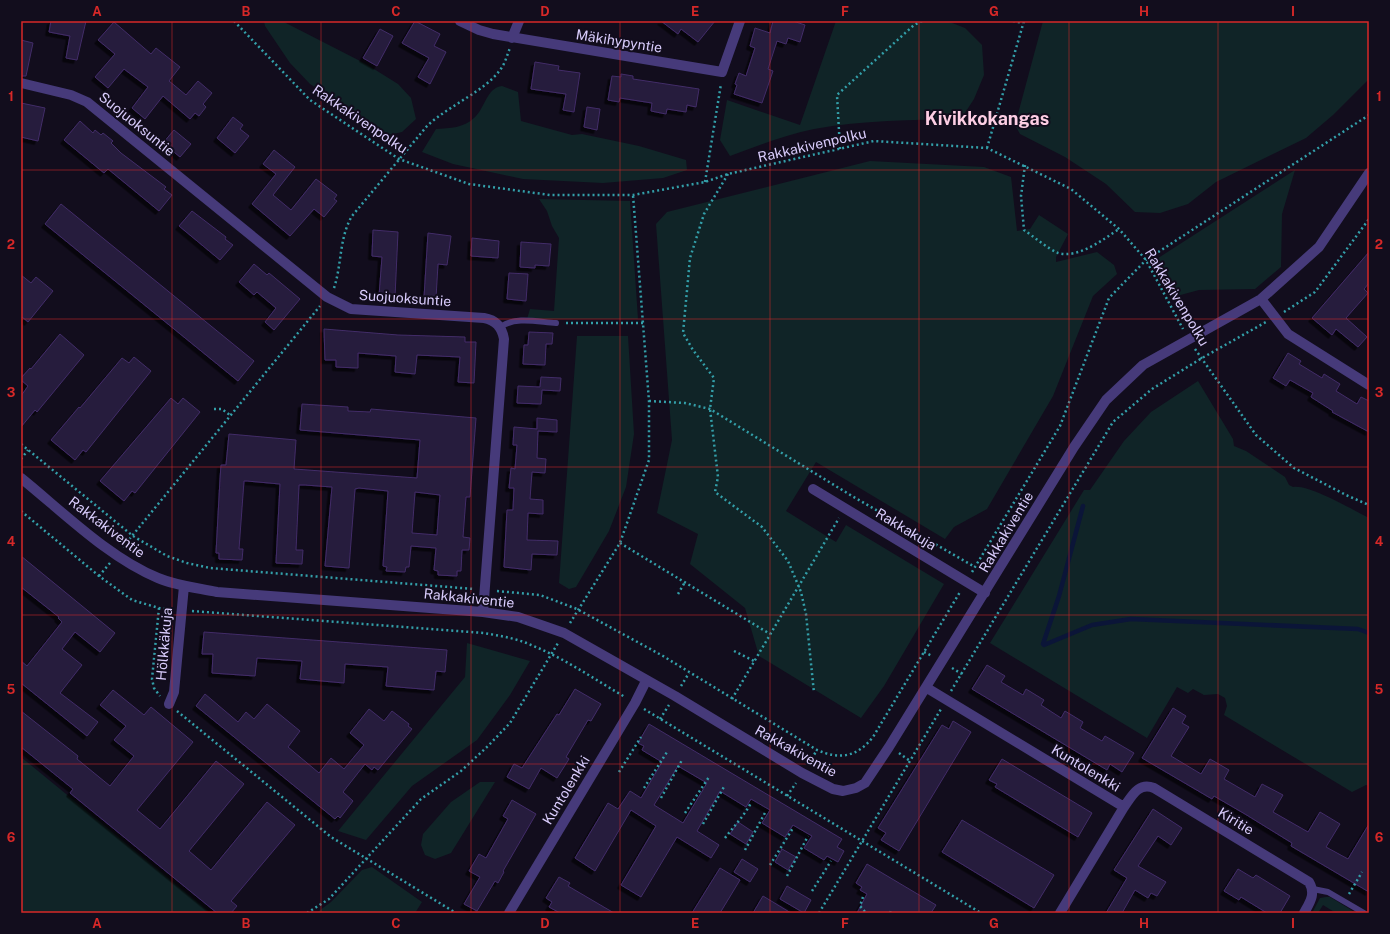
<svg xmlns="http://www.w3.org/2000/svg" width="1390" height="934" viewBox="0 0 1390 934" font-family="'Public Sans',sans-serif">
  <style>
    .green { fill: #102427 }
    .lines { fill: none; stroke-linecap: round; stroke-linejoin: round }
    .stream { stroke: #0b1538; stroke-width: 4.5 }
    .building { fill: #261a3d; stroke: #422d68; fill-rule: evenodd; filter: url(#shadow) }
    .path { stroke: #339fa9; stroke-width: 2.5; stroke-dasharray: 2 3; stroke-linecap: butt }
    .lane { stroke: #463a7a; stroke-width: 6 }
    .street { stroke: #463a7a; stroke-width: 10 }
    .grid { fill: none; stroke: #d62828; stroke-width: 1; stroke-opacity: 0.55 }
    .labels { text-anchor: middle; stroke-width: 4; stroke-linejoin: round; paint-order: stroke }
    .street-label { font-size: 14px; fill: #d9ccfc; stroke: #120d1d }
    .district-label { font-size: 18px; font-weight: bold; fill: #fdcee4; stroke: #120d1d }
    .neatline { fill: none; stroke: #d62828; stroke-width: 1.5 }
    .grid-label { font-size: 13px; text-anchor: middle; font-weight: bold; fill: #d62828 }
  </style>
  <defs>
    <filter id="shadow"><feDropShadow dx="-3.5" dy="3.5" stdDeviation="0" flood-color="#0009"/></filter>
  </defs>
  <rect width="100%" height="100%" fill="#120d1d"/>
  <!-- green -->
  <path class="green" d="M264,21H282L366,64L398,84L411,98L416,119L402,132L388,135L310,84L290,63L265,26Z
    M836,21H947L965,28L982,45L984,75L974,99L961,119C912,120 863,120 814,129C785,135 757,146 730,156L720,140L727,100L800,125Z
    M1043,21H1369V79L1333,115L1306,138L1216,182L1188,204L1160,213L1135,212L1106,184L1065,157L1020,134L1015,125Z
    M502,86L518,92L521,121L572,135L582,134L639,146L686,160L687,170L663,178L603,183L523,179L453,164L422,152L436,129C450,128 464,128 474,118C485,109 486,88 502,86Z
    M870,161L984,167L1011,177L1017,231L1030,229L1039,215L1068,234L1056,257V262L1097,252L1114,265L1117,274L1093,296L1053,396L987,509L954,527L945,539L816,462L786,511L836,542L846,525L944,584L884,686L861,718L759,656L745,608L690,564L698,534L657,513L672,440L656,224L667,212Z
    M1295,170L1282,214L1281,267L1255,289L1199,290L1173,297L1152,262Z
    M539,199L630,201L638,319H527L530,309L554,311L559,238L552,226L547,211Z
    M577,336H628L634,434L626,487L609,531L576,587L569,589L559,583Z
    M1198,381L1233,439L1234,446L1246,451L1285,477L1289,485L1293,487C1309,484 1353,510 1369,518V786L1366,785L1352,792L1224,715L1227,706L1225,698L1218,694L1204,695L1193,689L1188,693L1177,687L1147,738L990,643L1084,490H1090L1124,441L1151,412Z
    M467,643L530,661L510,695L477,740L412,786L366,840L338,831L465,677Z
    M21,757L211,913H21Z
    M480,782H495L451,853L435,859L425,855L421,845L423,834L451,802Z
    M372,867L422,902L415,913H316L331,902L362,870Z
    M1326,897H1330L1356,913H1336L1323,905L1318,913H1312L1320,898Z"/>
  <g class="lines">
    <!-- stream -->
    <path class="stream" d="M1083,506L1059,596L1043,644L1044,645L1092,625L1131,619L1358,629L1369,633"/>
  </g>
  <!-- building -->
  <path class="building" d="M51,21H86L77,60L66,58L70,36L49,32Z
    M415,21L440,34L434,46L446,52L430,84L418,77L429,58L402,43Z
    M661,21H715L698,42L681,29L678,34Z
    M773,21H793L805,25L800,42L788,38L786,44L777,41L768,69L773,71L762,103L734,94L737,85L735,84L739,73L746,76L755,48L750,46L755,28L770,33Z
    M114,22L151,54L156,48L180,67L169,81L186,95L198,81L212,93L203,104L206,107L199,116L195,113L190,119L163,96L145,119L132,108L148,87L124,69L108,88L95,77L115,54L98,40Z
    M380,29L393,36L377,66L363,58Z
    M21,40L33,43L26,76H21Z
    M535,62L559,66L558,70L580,73L574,112L563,110L566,94L531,89Z
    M621,74L633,76V79L699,89L696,107L687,105L686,112L667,109L666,114L651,111L652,103L620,98L619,102L608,100L612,76L621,77Z
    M21,103L45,108L38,141L21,137Z
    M587,107L600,109L597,130L584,127Z
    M233,117L243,125L240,129L249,136L235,153L217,138Z
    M80,121L93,133L95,130L101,135L103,133L113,141L111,143L121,153L166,187L164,189L172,195L159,211L108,169L104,173L64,140Z
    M174,130L191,144L180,157L163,143Z
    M274,150L295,167L273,195L291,210L316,179L337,195L334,199L337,201L324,217L314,209L290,236L252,204L276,174L263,164Z
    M61,204L254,361L238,381L45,224Z
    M192,211L226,237L225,239L233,245L220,260L179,226Z
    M373,230L398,232L395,297L379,296L382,257L372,256Z
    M428,233L451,236L447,265L438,264L436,298H424Z
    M472,238L499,241L498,258L471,256Z
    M521,242L551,244L549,266L535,265V268L520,267Z
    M1369,252V283L1364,289L1368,293L1346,318L1367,337L1358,347L1336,329L1332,335L1312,318Z
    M254,264L267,275L269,273L300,299L274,330L265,322L276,308L257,292L254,295L239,282Z
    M509,273L528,274L526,301L507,299Z
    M21,275L31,283L36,277L53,291L28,322L21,316Z
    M324,329L398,335L465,337V342H476L474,383L458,382L460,357L417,355L415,374L395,372L396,356L358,353V368L336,367V360H325Z
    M529,332L553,333L552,344H546L545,365L523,364L524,345H528Z
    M60,334L84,355L37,412L35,410L21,427V396L28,386L21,380V378L30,368L31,369Z
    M1288,353L1301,361L1299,364L1322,378L1324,374L1340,384L1336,391L1357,404L1361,397L1369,401V432L1332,412L1333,411L1311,397L1313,393L1290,380L1286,386L1273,378Z
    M134,357L151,371L86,452L83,450L75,460L51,440L79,407L80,408L122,358L129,363Z
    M541,377L561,378L560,391L542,390L541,404L517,403L518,386L540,387Z
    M171,398L178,404L183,398L200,412L135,493L132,491L124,501L100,481Z
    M302,404L348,407V411L370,412L371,409L476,418L470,497H466L463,537L470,538L469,550H462L461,571H457V576L438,575V571L434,570L436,548L411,546L409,567H406L405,572L386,571L387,567L383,566L388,491L359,488L355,489L349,568L325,566L332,487L305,485H299L296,550H303L302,564L276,563L280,484L247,481H244L239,549H243L242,560L219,559V553H216L220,479L221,465H226L229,434L296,440L294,469L417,478L420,440L300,430ZM415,492L440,495L437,535L412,533Z
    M537,418L557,420V432L538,431L537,458L546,459L545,473L532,472L530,499L543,500V514L528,513L527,540L558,541L557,555L532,554L531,570L504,567L507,510H513L514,488H509L511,468L515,469L517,445H513L514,427L537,429Z
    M21,556L115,633L100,652L75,632L62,649L82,665L60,693L98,722L87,736L21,683V661L27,666L62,622L58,618L59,617L21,587Z
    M204,632L447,650L445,672L436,671L434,690L386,686L388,667L345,664L344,683L300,679L302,661L257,658L255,676L212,673L213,654H202Z
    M987,665L1005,676L1001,682L1023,695L1026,689L1044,700L1041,705L1061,718L1065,711L1083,722L1080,728L1102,741L1105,736L1134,753L1122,772L1110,764L1107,770L972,689Z
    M575,689L601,704L591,721L588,720L566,757L569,759L557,778L541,768L529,789L507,777L514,764L522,768L557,714L559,715Z
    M113,690L144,715L151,707L193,742L137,810L160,829L216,761L244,784L189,851L211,870L267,802L295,825L231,901L237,906L231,913H217L70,793L73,789L21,747V711L78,756L77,759L110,786L134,756L114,740L126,726L100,705Z
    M205,694L238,722L246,712L254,719L267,704L300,731L288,747L319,773L331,758L344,769L364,745L350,733L369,709L384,721L392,711L409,724L408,726L412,729L378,770L374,767L372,770L365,764L343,792L353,801L340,818L338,816L335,819L196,706Z
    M1173,708L1186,716L1182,723L1189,727L1171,756L1201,774L1210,759L1229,770L1224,779L1255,797L1262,784L1283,795L1273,812L1308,832L1320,812L1340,824L1326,847L1348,859L1369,824V892L1291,846L1292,843L1245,814L1214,796L1212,799L1142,758Z
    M953,721L971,732L899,851L881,840L886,833L878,828L942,725L949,729Z
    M649,724L842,839L837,847L844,851L838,862L827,856L824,860L804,848L812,836L793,825L785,837L762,823L770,810L751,799L746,807L720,791L697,831L719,845L711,858L677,837L641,897L621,885L656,826L631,810L595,871L575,858L608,803L618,809L630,791L641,798L662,762L642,750L644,746L638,743ZM678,766L707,783L683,823L654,805Z
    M1002,759L1092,813L1078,837L995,787L997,784L989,780Z
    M512,800L536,814L503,871L504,872L498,883L495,881L477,911L464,904L480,877L469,871L479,854L486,858L508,819L503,816Z
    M1153,809L1182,828L1171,845L1158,836L1138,866L1166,882L1157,896L1151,893L1148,898L1135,890L1122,913H1106L1127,878L1114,870Z
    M962,820L1054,875L1034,908L942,852Z
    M738,822L753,832L746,844L730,834Z
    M782,849L796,857L788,870L775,862Z
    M742,859L758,869L750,882L734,872Z
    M867,864L936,905L931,913H857L867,894L860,890L862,887L856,883Z
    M720,868L740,880L720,913H692Z
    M1238,869L1253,878L1256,875L1290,896L1280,913H1267L1241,897L1239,900L1224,891Z
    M559,877L570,883L568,886L614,913H560L549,907L552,902L546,898Z
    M787,886L811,900L804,913L780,899Z
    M763,896L791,913H753Z"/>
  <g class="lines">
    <!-- path -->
    <path class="path" d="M234,21L310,100L399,159L469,184L550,195H633L705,182L728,174L874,141L987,148L1071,189L1119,229L1146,260L1183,329
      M1013,21L1023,23
      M987,148L1024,21
      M840,149L837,95L914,25L922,21
      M1025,165L1021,196L1024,230C1034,237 1047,248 1058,253C1078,259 1104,239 1119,229
      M728,174L704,214L690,258L683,333L693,350L714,378L710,409L718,477L715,492L762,527L788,561L801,592L806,614L814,693
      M705,182L721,84
      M334,288C342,264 339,238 352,216L427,126C448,106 485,91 500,70C505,64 507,55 510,48
      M1284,312L1315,292L1369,219
      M566,323H643
      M1195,349L1256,435L1294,468L1346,495L1369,505
      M649,401L685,403L710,409L852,496L975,567
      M214,409H222L231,416
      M21,444L133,536L167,556L187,563L210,568L474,589
      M21,459L28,450
      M21,511L99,576L132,600L159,608L171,610
      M620,543L770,634
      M123,547L320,306
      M972,572L1060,426L1109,298L1146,260L1369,115
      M99,576L110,563
      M497,591L540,595L577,609L663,656L817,750C840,760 857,757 873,737L960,592
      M678,594L685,582
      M159,608L152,679L154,688L160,696
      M192,611L484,633C500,636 516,638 531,645C564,658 594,679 625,697
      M570,623L620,543L649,460V401L633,195
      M734,651L754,661
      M924,652L932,656
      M952,668L962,674
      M681,686L689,673
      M951,691L1113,422L1152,389L1202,358L1266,322
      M732,699L839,518
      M644,709L981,913
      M177,711L331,837L456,913
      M660,719L669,705
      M899,753L910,761
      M809,763L817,750
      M619,772L641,737
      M644,788L667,752
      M787,796L796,783
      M661,798L682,760
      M685,813L709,777
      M703,824L725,785
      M725,838C734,826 744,816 751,803
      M745,850L766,811
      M770,865L793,828
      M787,876L808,836
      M812,891L831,861
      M1349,894L1362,872
      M863,897L860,906L866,913
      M307,913L329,899L421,799L461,771L488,746L510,723L558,643
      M819,913L941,709
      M890,913L891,911"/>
    <!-- lane -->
    <path class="lane" d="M500,327C516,316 538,322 556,323
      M1313,889L1328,892L1364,913"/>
    <!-- street -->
    <path class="street" d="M460,21L479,30L493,34L722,72L740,21
      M512,38L519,21
      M21,83L71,95L87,102L327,297L351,309L484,318C496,320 502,327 504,339L483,612
      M1261,299L1288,334L1369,385
      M21,478C63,512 109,558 158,578C177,586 198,588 217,592L483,612L518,617L564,633L675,696L802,773L833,789L843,791L856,788L865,783L889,747L1074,447L1106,400L1143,365L1261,299L1319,247L1369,173
      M813,489L985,593
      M927,688L1124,807L1060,913
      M169,704L174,692L184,586
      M1124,807C1132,796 1138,782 1154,788L1309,882C1316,894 1310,902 1304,913
      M509,913L635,703L646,681"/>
  </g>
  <!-- grid -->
  <path class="grid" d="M172,21V913M321,21V913M471,21V913M620,21V913M770,21V913M919,21V913M1069,21V913M1218,21V913M21,170H1369M21,319H1369M21,467H1369M21,615H1369M21,764H1369"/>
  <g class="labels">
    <!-- street labels -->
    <g class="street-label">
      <text transform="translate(619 41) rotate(9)" y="5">Mäkihypyntie</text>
      <text transform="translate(360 119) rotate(34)" y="5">Rakkakivenpolku</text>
      <text transform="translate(137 124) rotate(39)" y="5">Suojuoksuntie</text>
      <text transform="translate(812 145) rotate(-13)" y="5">Rakkakivenpolku</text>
      <text transform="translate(1177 297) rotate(59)" y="5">Rakkakivenpolku</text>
      <text transform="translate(405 298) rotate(4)" y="5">Suojuoksuntie</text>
      <text transform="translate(107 527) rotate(37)" y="5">Rakkakiventie</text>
      <text transform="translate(906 529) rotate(31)" y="5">Rakkakuja</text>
      <text transform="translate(1006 532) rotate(-59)" y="5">Rakkakiventie</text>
      <text transform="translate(469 598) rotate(6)" y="5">Rakkakiventie</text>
      <text transform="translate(164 644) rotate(-85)" y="5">Hölkkäkuja</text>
      <text transform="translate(796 751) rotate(29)" y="5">Rakkakiventie</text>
      <text transform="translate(1086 768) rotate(31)" y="5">Kuntolenkki</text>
      <text transform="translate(566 790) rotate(-59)" y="5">Kuntolenkki</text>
      <text transform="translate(1236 821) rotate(31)" y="5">Kiritie</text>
    </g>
    <!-- district labels -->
    <g class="district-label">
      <text x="987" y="125">Kivikkokangas</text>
    </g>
  </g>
  <!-- border -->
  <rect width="1390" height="934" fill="none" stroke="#120d1d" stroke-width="44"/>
  <rect x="22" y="22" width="1346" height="890" class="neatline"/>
  <g class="grid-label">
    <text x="97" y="16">A</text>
    <text x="246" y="16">B</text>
    <text x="396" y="16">C</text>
    <text x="545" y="16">D</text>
    <text x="695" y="16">E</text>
    <text x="845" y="16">F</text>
    <text x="994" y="16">G</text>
    <text x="1144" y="16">H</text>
    <text x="1293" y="16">I</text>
    <text x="11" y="101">1</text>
    <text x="1379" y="101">1</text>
    <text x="11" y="249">2</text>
    <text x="1379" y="249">2</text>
    <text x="11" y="397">3</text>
    <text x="1379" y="397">3</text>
    <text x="11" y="546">4</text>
    <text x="1379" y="546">4</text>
    <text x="11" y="694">5</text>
    <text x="1379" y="694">5</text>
    <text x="11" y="842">6</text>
    <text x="1379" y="842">6</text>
    <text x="97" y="928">A</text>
    <text x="246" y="928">B</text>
    <text x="396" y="928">C</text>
    <text x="545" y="928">D</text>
    <text x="695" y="928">E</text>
    <text x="845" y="928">F</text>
    <text x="994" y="928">G</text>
    <text x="1144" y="928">H</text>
    <text x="1293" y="928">I</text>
  </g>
</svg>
